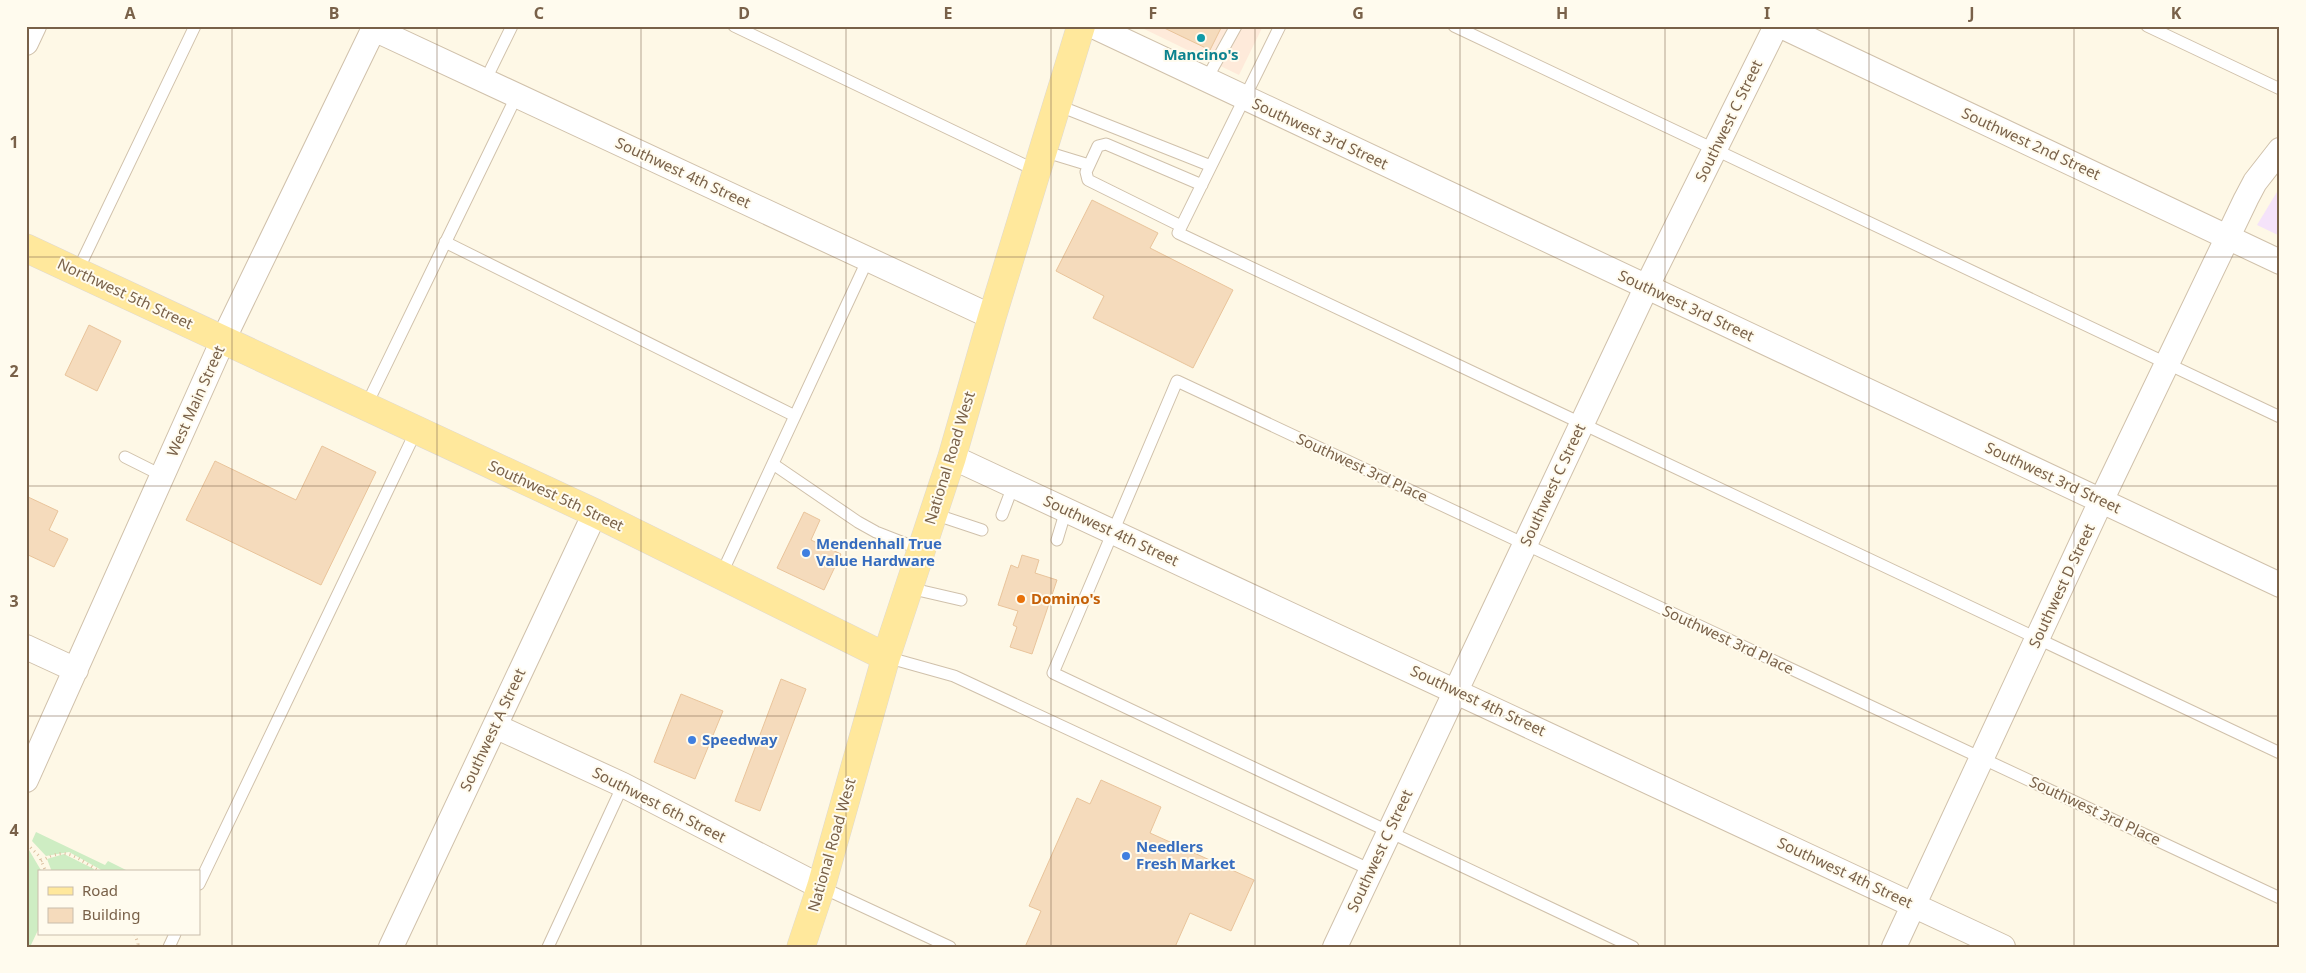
<svg xmlns="http://www.w3.org/2000/svg" width="2306" height="973" viewBox="0 0 2306 973" font-family="'Noto Sans',sans-serif">
  <style>
    .commercial { fill: #feeada }
    .education { fill: #f5e3fa }
    .green { fill: #ceedc3 }
    .building { fill: #f5dbbc; stroke: #e9c49b }
    .lines { fill: none; stroke-linecap: round; stroke-linejoin: round }
    .lane-casing { stroke: #d0c1ab; stroke-width: 13 }
    .street-casing { stroke: #d0c1ab; stroke-width: 26 }
    .primary-casing { stroke: #dfd9d3; stroke-width: 29 }
    .path { stroke: #dabe9f; stroke-width: 3; stroke-dasharray: 1 4; stroke-linecap: butt }
    .lane { stroke: #fff; stroke-width: 11 }
    .street { stroke: #fff; stroke-width: 24 }
    .primary { stroke: #ffe89c; stroke-width: 28 }
    .grid { fill: none; stroke: #796149; stroke-width: 1; stroke-opacity: 0.55 }
    .culture-dot { fill: #0f9aa8; stroke: #fffbee; stroke-width: 2 }
    .shop-dot { fill: #3f7fe0; stroke: #fffbee; stroke-width: 2 }
    .food-dot { fill: #e8710a; stroke: #fffbee; stroke-width: 2 }
    .labels { text-anchor: middle; stroke-width: 4; stroke-linejoin: round; paint-order: stroke }
    .culture-label { font-size: 15px; font-weight: bold; fill: #0d838f; stroke: #fffbee }
    .street-label { font-size: 15px; fill: #796149; stroke: #fffbee }
    .shop-label { font-size: 15px; font-weight: bold; fill: #366cbe; stroke: #fffbee; text-anchor: start }
    .food-label { font-size: 15px; font-weight: bold; fill: #c56008; stroke: #fffbee; text-anchor: start }
    .neatline { fill: none; stroke: #796149; stroke-width: 2 }
    .grid-label { font-size: 16px; text-anchor: middle; font-weight: bold; fill: #796149 }
  </style>
  <rect width="100%" height="100%" fill="#fef8e6"/>
  <!-- commercial -->
  <path class="commercial" d="M1138,26H1263L1239,75Z"/>
  <!-- education -->
  <path class="education" d="M2280,187V236L2257,225Z"/>
  <!-- green -->
  <path class="green" d="M36,832L105,865L108,861L130,872H105L69,852L46,856L32,841Z
    M29,850L42,872H39V928L30,947H26V855Z
    M64,854L94,869L93,872H52L47,859Z"/>
  <!-- building -->
  <path class="building" d="M1160,26H1222L1210,50Z
    M1092,200L1158,233L1150,248L1233,290L1193,368L1093,318L1104,296L1056,271Z
    M89,325L121,341L97,391L65,375Z
    M322,446L376,472L321,585L186,520L215,461L296,500Z
    M26,496L58,511L49,530L68,539L54,567L26,554Z
    M804,512L820,520L811,540L841,554L824,590L777,568Z
    M1022,555L1039,560L1035,573L1057,580L1032,654L1010,647L1017,627L1013,625L1018,611L998,605L1011,565L1018,568Z
    M781,679L806,689L760,811L735,801Z
    M681,694L723,711L695,779L654,762Z
    M1101,780L1161,807L1150,833L1254,880L1231,931L1190,913L1175,947H1025L1041,911L1029,906L1077,798L1090,804Z"/>
  <g class="lines">
    <!-- lane casing -->
    <g class="lane-casing">
      <path id="lane" d="M734,26L1037,171
        M1280,26L1178,233L2280,753
        M1454,26L2280,417
        M2147,26L2280,89
        M1206,80L1236,26
        M485,81L512,26
        M1057,105L1211,166
        M1043,151L1089,165
        M1181,226L1088,180L1086,172L1098,146L1106,144L1202,185
        M445,242L795,416
        M77,272L195,26
        M366,406L517,95
        M125,457L163,476
        M773,464L858,522L876,532L922,550
        M934,514L982,530
        M1002,515L1013,486
        M1057,540L1066,510
        M721,575L868,259
        M909,588L961,600
        M886,657L954,676L1371,870
        M199,884L416,431
        M821,887L950,947
        M169,947L175,934
        M548,947L623,785
        M1633,947L1053,673L1177,381L2280,898"/>
    </g>
    <!-- street casing -->
    <g class="street-casing">
      <path id="street" d="M1093,26L2280,585
        M1781,26L2280,262
        M374,29L992,317
        M26,43L34,26
        M952,457L2003,947
        M26,647L76,670
        M495,726L623,785L821,887
        M26,780L223,340L375,26
        M391,947L595,513
        M1335,947L1646,288L1776,26
        M1894,947L2101,501L2246,199L2255,182L2280,150"/>
    </g>
    <!-- primary casing -->
    <g class="primary-casing">
      <path id="primary" d="M26,248L595,513L886,657
        M801,947L821,887L886,657L952,457L992,317L1081,26"/>
    </g>
    <!-- path -->
    <path class="path" d="M27,844L39,856L46,872
      M41,861C70,844 76,860 102,872
      M135,934L138,944L137,947"/>
    <!-- lane -->
    <use href="#lane" class="lane"/>
    <!-- street -->
    <use href="#street" class="street"/>
    <!-- primary -->
    <use href="#primary" class="primary"/>
  </g>
  <!-- grid -->
  <path class="grid" d="M232,26V947M437,26V947M641,26V947M846,26V947M1051,26V947M1255,26V947M1460,26V947M1665,26V947M1869,26V947M2074,26V947M26,257H2280M26,486H2280M26,716H2280"/>
  <!-- markers -->
  <circle class="culture-dot" cx="1201" cy="38" r="5"/>
  <g class="shop-dot">
    <circle cx="806" cy="553" r="5"/>
    <circle cx="692" cy="740" r="5"/>
    <circle cx="1126" cy="856" r="5"/>
  </g>
  <circle class="food-dot" cx="1021" cy="599" r="5"/>
  <g class="labels">
    <!-- culture labels -->
    <g class="culture-label">
      <text x="1201" y="60">Mancino's</text>
    </g>
    <!-- street labels -->
    <g class="street-label">
      <text transform="translate(1729 121) rotate(-64)" y="5">Southwest C Street</text>
      <text transform="translate(1320 134) rotate(25)" y="5">Southwest 3rd Street</text>
      <text transform="translate(2031 144) rotate(25)" y="5">Southwest 2nd Street</text>
      <text transform="translate(683 173) rotate(25)" y="5">Southwest 4th Street</text>
      <text transform="translate(125 294) rotate(25)" y="5">Northwest 5th Street</text>
      <text transform="translate(1686 306) rotate(25)" y="5">Southwest 3rd Street</text>
      <text transform="translate(196 401) rotate(-66)" y="5">West Main Street</text>
      <text transform="translate(950 458) rotate(-73)" y="5">National Road West</text>
      <text transform="translate(1362 468) rotate(25)" y="5">Southwest 3rd Place</text>
      <text transform="translate(2053 478) rotate(25)" y="5">Southwest 3rd Street</text>
      <text transform="translate(1553 485) rotate(-65)" y="5">Southwest C Street</text>
      <text transform="translate(556 496) rotate(25)" y="5">Southwest 5th Street</text>
      <text transform="translate(1111 531) rotate(25)" y="5">Southwest 4th Street</text>
      <text transform="translate(2062 586) rotate(-65)" y="5">Southwest D Street</text>
      <text transform="translate(1728 640) rotate(25)" y="5">Southwest 3rd Place</text>
      <text transform="translate(1478 701) rotate(25)" y="5">Southwest 4th Street</text>
      <text transform="translate(493 730) rotate(-65)" y="5">Southwest A Street</text>
      <text transform="translate(659 805) rotate(27)" y="5">Southwest 6th Street</text>
      <text transform="translate(2095 811) rotate(25)" y="5">Southwest 3rd Place</text>
      <text transform="translate(832 845) rotate(-74)" y="5">National Road West</text>
      <text transform="translate(1380 851) rotate(-65)" y="5">Southwest C Street</text>
      <text transform="translate(1845 873) rotate(25)" y="5">Southwest 4th Street</text>
    </g>
    <!-- shop labels -->
    <g class="shop-label">
      <text x="816" y="549">Mendenhall True<tspan x="816" dy="17">Value Hardware</tspan></text>
      <text x="702" y="745">Speedway</text>
      <text x="1136" y="852">Needlers<tspan x="1136" dy="17">Fresh Market</tspan></text>
    </g>
    <!-- food labels -->
    <g class="food-label">
      <text x="1031" y="604">Domino's</text>
    </g>
  </g>
  <!-- border -->
  <rect width="2306" height="973" fill="none" stroke="#fffbee" stroke-width="55"/>
  <!-- legend -->
  <rect x="38" y="870" width="162" height="65" fill="#fffbee" stroke="#c9bdac"/>
  <rect x="48" y="887" width="25" height="8" fill="#ffe89c" stroke="#c9bdac"/>
  <text x="82" y="896" font-size="15" fill="#796149">Road</text>
  <rect x="48" y="908" width="25" height="15" fill="#f5dbbc" stroke="#c9bdac"/>
  <text x="82" y="920" font-size="15" fill="#796149">Building</text>
  <rect x="28" y="28" width="2250" height="918" class="neatline"/>
  <g class="grid-label">
    <text x="130" y="19">A</text>
    <text x="334" y="19">B</text>
    <text x="539" y="19">C</text>
    <text x="744" y="19">D</text>
    <text x="948" y="19">E</text>
    <text x="1153" y="19">F</text>
    <text x="1358" y="19">G</text>
    <text x="1562" y="19">H</text>
    <text x="1767" y="19">I</text>
    <text x="1972" y="19">J</text>
    <text x="2176" y="19">K</text>
    <text x="14" y="148">1</text>
    <text x="14" y="377">2</text>
    <text x="14" y="607">3</text>
    <text x="14" y="836">4</text>
  </g>
</svg>
